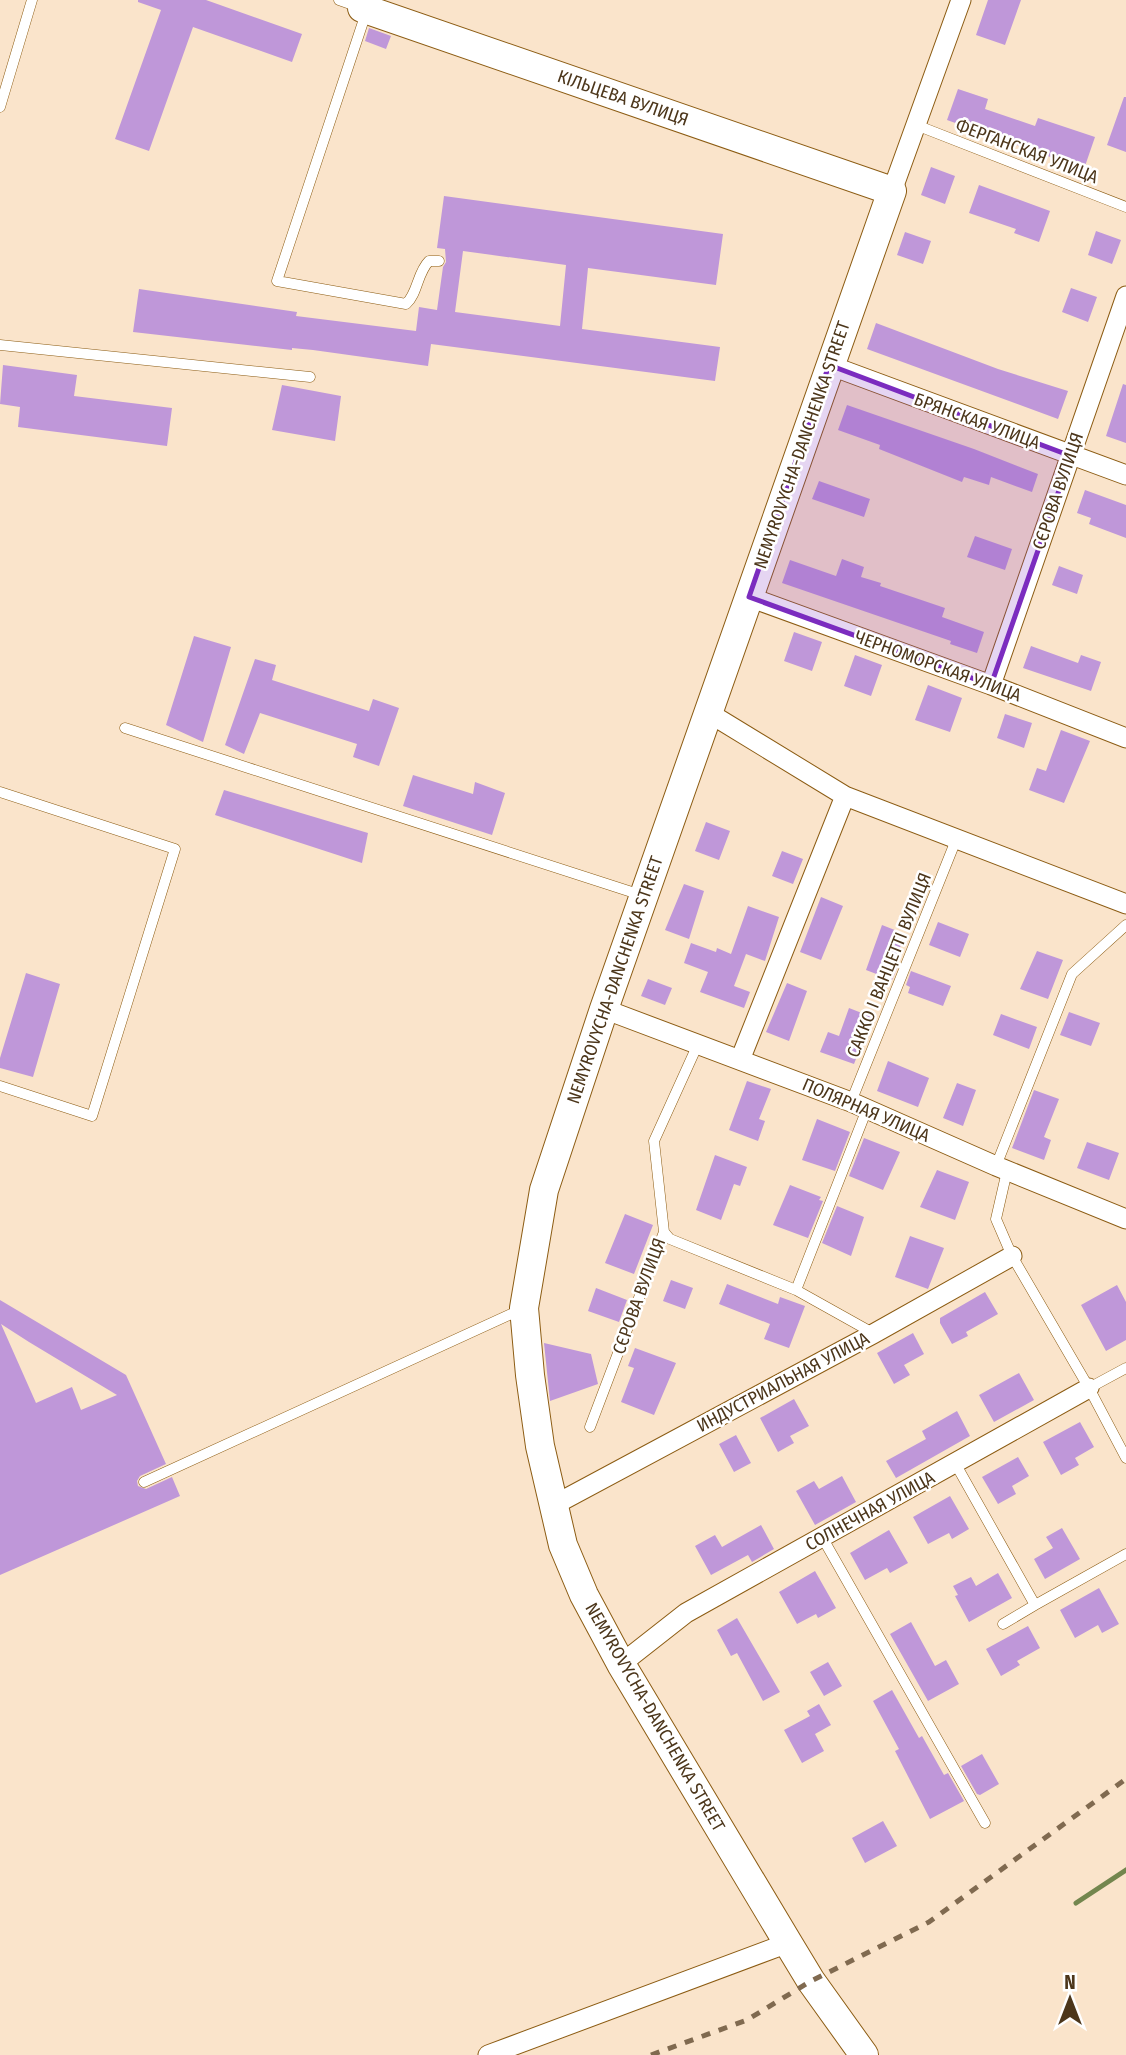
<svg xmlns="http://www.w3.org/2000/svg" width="1126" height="2055" viewBox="0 0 1126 2055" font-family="'Fira Sans Condensed',sans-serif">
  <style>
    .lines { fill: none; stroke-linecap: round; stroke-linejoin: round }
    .stream { stroke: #73864e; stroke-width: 5 }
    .building { fill: #bf97d9; fill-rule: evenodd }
    .lane-casing { stroke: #8c5c13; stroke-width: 11 }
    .street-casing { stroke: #8c5c13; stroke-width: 21 }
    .secondary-casing { stroke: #8c5c13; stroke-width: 30 }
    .lane { stroke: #fff; stroke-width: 10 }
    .street { stroke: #fff; stroke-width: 19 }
    .secondary { stroke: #fff; stroke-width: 28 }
    .rail { stroke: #806a50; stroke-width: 5; stroke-dasharray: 9 9; stroke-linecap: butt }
    .marked { fill: #7b2cbf; fill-opacity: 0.2; stroke: #7b2cbf; stroke-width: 5; stroke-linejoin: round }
    .labels { text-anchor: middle; stroke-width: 5; stroke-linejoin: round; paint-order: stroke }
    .street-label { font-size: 18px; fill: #4c361b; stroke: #fff }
  </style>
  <rect width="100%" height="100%" fill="#fae4cb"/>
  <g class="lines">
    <!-- stream -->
    <path class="stream" d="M1076,1903L1126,1870"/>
  </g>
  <!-- building -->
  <path class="building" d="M138,0H206L302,34L292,62L193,27L149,151L115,139L161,10L138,2Z
    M988,0H1021L1005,45L976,35Z
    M369,28L391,36L386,49L365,41Z
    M958,89L988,99L985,109L1035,126L1038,118L1095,137L1084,169L947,120Z
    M1124,97H1126V152L1107,145Z
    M931,167L955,176L945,204L921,195Z
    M979,185L1050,211L1039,242L1014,233L1016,229L969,213Z
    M444,196L723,234L716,285L588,268L582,329L720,347L715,381L431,344L428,366L313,350L292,348V350L133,332L139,289L297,312L296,316L416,331L419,307L437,310L443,267L446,262L445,249L437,248ZM463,251L566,265L560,326L455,312Z
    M1096,231L1121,240L1112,264L1088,255Z
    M905,232L931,241L923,264L897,255Z
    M1071,288L1097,297L1088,322L1062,312Z
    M876,323L998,369L1068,391L1058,419L867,349Z
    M3,365L77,375L74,396L172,408L167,446L18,427L20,407L0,404Z
    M1123,384L1126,385V443L1106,436Z
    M282,385L341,396L335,441L272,430Z
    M847,405L974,449L1038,474L1032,492L991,477L989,485L964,477L962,482L879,449L880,445L838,430Z
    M819,481L870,499L864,517L812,499Z
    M1085,490L1126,505V538L1089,524L1091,518L1077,513Z
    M975,536L1012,549L1005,570L967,557Z
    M842,559L864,567L861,577L881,583L880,586L945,608L942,617L984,632L977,653L950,644L951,641L782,583L790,560L836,576Z
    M1059,566L1083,575L1077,594L1052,585Z
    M794,632L822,642L812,671L784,661Z
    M194,636L231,647L203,742L166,725Z
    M1031,646L1078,663L1081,655L1101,662L1091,691L1023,668Z
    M855,655L882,665L871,696L844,686Z
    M255,659L276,665L272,680L369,711L373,699L399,708L379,766L353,757L357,744L260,713L244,754L225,745Z
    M928,685L962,698L950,732L915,720Z
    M1005,714L1032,723L1024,748L997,738Z
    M1061,730L1090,741L1064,803L1029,790L1037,768L1046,771Z
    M413,775L473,794L475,782L505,793L492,835L403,806Z
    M224,790L368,833L362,863L215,815Z
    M706,822L730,831L719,860L695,851Z
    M782,851L803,859L793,884L772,876Z
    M684,884L704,891L689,939L665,930Z
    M821,897L843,906L821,960L800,952Z
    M748,906L779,917L765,961L746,954L734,986L750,992L744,1008L700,992L708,972L684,963L691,943L716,952L717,948L731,954Z
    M938,922L969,934L960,957L929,945Z
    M882,925L905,934L894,964L898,966L892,980L866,970Z
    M1037,951L1063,960L1048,999L1020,989Z
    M911,971L951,986L943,1006L908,993L910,987L906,985Z
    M26,973L60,984L33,1077L0,1068V1058Z
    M648,979L672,988L665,1005L641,996Z
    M787,983L807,991L789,1041L766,1032Z
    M849,1008L872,1017L854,1064L820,1052L828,1032L839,1036Z
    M1069,1012L1100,1023L1091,1046L1060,1035Z
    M1001,1014L1037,1027L1029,1049L993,1035Z
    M888,1061L929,1078L918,1107L877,1091Z
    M747,1081L771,1089L759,1119L765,1121L758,1141L729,1130Z
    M957,1083L976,1090L963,1126L943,1118Z
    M1034,1090L1059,1099L1044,1137L1051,1140L1044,1160L1012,1148Z
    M817,1119L850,1132L835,1171L802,1160Z
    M864,1138L900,1152L883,1190L849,1176Z
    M1087,1142L1119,1153L1109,1180L1077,1168Z
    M715,1155L747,1167L740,1186L734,1184L721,1220L696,1210Z
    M937,1170L969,1182L955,1220L920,1207Z
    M790,1185L821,1197L819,1200L823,1201L808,1238L773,1225Z
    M837,1206L864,1217L851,1256L822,1243Z
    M625,1214L653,1225L634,1274L605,1263Z
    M910,1236L944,1248L928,1289L895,1277Z
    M671,1280L693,1288L685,1309L663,1301Z
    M727,1284L778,1304L780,1297L805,1306L789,1348L764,1339L770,1324L719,1304Z
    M1117,1285L1126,1302V1340L1106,1351L1081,1305Z
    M596,1288L627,1300L619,1322L588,1311Z
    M985,1292L998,1314L966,1332L968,1336L952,1344L940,1323V1318Z
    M0,1300L126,1375L166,1464L140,1476L137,1481L138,1486L146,1489L172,1477L180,1496L0,1575ZM1,1324L29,1342L117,1395L81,1410L72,1387L36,1403Z
    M913,1333L924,1354L904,1365L910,1375L894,1384L877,1353Z
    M544,1343L591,1354L598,1384L550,1401Z
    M635,1348L676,1363L654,1415L621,1402L634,1368L628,1366Z
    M1019,1373L1034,1400L994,1422L979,1395Z
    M794,1399L809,1426L790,1436L794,1443L778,1452L760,1418Z
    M957,1411L970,1436L896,1478L886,1461L926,1439L922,1431Z
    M1080,1422L1094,1447L1075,1458L1079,1465L1061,1475L1043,1442Z
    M736,1435L751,1463L734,1472L719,1444Z
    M1018,1457L1029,1476L1012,1486L1016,1494L998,1504L982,1477Z
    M842,1476L856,1502L815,1525L796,1491L814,1481L819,1489Z
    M950,1496L969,1529L952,1539L949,1533L928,1544L913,1517Z
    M761,1525L774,1549L752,1562L748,1555L711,1575L695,1546L715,1535L722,1547Z
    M1062,1528L1080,1559L1045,1579L1034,1559L1053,1548L1046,1537Z
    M889,1530L908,1563L890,1573L887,1568L865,1580L850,1553Z
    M815,1571L836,1608L818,1618L816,1614L797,1624L779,1592Z
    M998,1573L1012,1598L969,1622L955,1596L958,1595L953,1586L971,1577L976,1586Z
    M1099,1588L1119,1624L1102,1633L1098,1625L1075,1638L1060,1610Z
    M737,1618L780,1692L763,1701L737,1653L731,1656L717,1630Z
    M911,1622L935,1666L946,1660L959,1684L928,1701L890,1634Z
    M1028,1626L1040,1648L1017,1661L1020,1665L1001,1676L986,1649Z
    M828,1662L842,1686L824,1696L810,1672Z
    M892,1690L919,1738L922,1736L944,1775L948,1773L964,1801L930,1819L895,1751L899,1749L873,1701Z
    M819,1704L831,1725L815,1734L824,1751L802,1763L784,1730L810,1716L807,1711Z
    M982,1754L999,1784L980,1795L977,1794L961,1766Z
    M883,1821L897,1846L865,1863L852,1838Z"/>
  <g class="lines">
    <!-- lane casing -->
    <g class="lane-casing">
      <path id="lane" d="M339,0L359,7
        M366,13L277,281L406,304C418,293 417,273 429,261H439
        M0,107L32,0
        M916,125L1126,207
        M0,345L310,377
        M125,728L641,895
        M0,792L175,849L92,1116L0,1086
        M851,1102L956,840
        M867,1109L796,1290L873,1333
        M996,1166L1072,974L1126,925
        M1007,1171L996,1219L1012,1256L1089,1388L1126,1458
        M664,1232L670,1239L796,1290
        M1089,1388L1126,1368
        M590,1427L664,1232L654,1141L698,1044
        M955,1463L1035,1605L1126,1554
        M144,1482L520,1310
        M822,1537L985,1823
        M1003,1624L1035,1605"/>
    </g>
    <!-- street casing -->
    <g class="street-casing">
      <path id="street" d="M892,191L961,0
        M829,365L1126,475
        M749,597L991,685L1126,738
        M991,685L1126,296
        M709,713L845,796L1126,904
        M604,1009L851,1102L996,1166L1126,1219
        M740,1060L845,796
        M554,1505L873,1334L1012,1256
        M621,1664L686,1613L1089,1388
        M488,2055L788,1943"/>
    </g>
    <!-- secondary casing -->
    <g class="secondary-casing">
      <path id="secondary" d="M365,0L362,8L892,191L604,1009L544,1190L524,1308L530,1375L540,1446L563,1545L584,1595L621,1664L788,1943L811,1981L864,2055"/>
    </g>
    <!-- lane -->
    <use href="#lane" class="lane"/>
    <!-- street -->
    <use href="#street" class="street"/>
    <!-- secondary -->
    <use href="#secondary" class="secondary"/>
    <!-- rail -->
    <path class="rail" d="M651,2055L747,2020L811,1981L929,1922L1126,1779"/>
  </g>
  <!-- marked area -->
  <path class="marked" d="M829,365L1071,456L991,685L749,597Z"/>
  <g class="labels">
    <!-- street labels -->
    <g class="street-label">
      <text transform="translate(623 98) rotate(19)" y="6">КІЛЬЦЕВА ВУЛИЦЯ</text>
      <text transform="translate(1027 151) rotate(21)" y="6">ФЕРГАНСКАЯ УЛИЦА</text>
      <text transform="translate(977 421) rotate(20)" y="6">БРЯНСКАЯ УЛИЦА</text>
      <text transform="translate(802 445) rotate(-71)" y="6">NEMYROVYCHA-DANCHENKA STREET</text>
      <text transform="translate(1058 491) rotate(-71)" y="6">СЄРОВА ВУЛИЦЯ</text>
      <text transform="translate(938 666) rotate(20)" y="6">ЧЕРНОМОРСКАЯ УЛИЦА</text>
      <text transform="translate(889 965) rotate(-68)" y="6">САККО І ВАНЦЕТТІ ВУЛИЦЯ</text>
      <text transform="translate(615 980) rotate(-71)" y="6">NEMYROVYCHA-DANCHENKA STREET</text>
      <text transform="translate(866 1110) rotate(23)" y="6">ПОЛЯРНАЯ УЛИЦА</text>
      <text transform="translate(639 1296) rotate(-70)" y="6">СЄРОВА ВУЛИЦЯ</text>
      <text transform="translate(783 1382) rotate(-28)" y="6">ИНДУСТРИАЛЬНАЯ УЛИЦА</text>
      <text transform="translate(870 1511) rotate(-29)" y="6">СОЛНЕЧНАЯ УЛИЦА</text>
      <text transform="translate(655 1717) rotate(60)" y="6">NEMYROVYCHA-DANCHENKA STREET</text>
    </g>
  </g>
  <!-- north arrow -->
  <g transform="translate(1070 1999)" stroke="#ffffff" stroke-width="5" paint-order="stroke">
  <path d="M0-5L12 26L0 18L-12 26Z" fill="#4c361b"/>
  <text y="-10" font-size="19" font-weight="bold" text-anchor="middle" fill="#4c361b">N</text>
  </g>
</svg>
